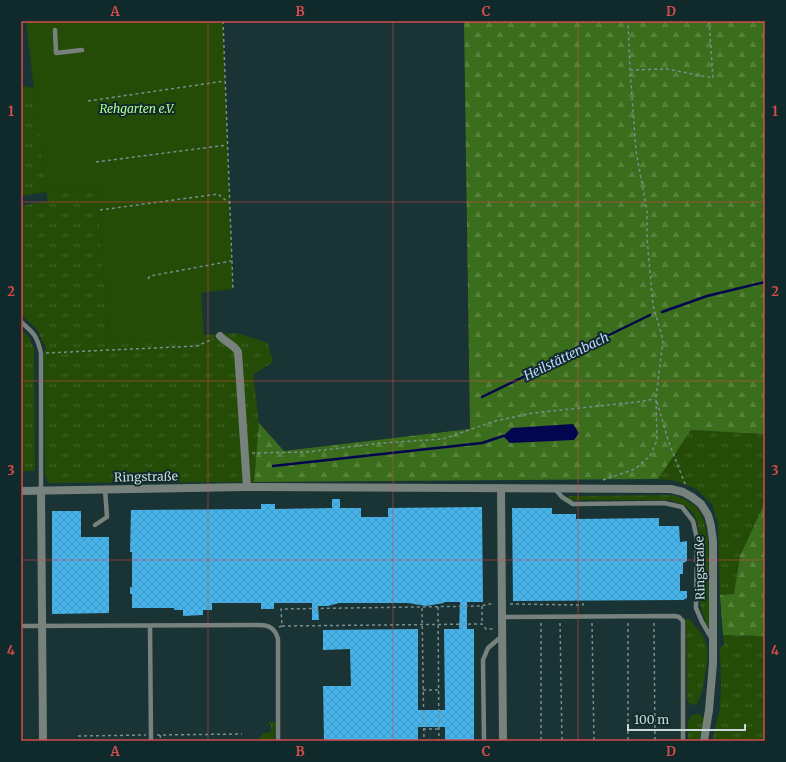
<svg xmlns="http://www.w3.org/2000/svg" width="786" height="762" viewBox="0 0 786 762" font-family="Merriweather,serif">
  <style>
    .grass { fill: url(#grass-tufts) }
    .forest { fill: url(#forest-firs) }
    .garden { fill: #244c06 }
    .water { fill: #03064f }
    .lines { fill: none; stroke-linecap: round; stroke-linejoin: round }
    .stream { stroke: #03064f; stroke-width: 2.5 }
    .building { fill: url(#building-cross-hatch) }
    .path { stroke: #7a8d8f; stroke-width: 1.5; stroke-dasharray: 3 3; stroke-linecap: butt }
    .service { stroke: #77827d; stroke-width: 4.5 }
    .minor { stroke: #77827d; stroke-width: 8 }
    .grid { fill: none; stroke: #d44b4b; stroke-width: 1; stroke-opacity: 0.55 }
    .labels { text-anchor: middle; stroke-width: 4; stroke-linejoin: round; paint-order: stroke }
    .park-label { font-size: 12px; font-style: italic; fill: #b3fa8f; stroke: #10292b }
    .street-label { font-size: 12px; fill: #cad8d9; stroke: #10292b }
    .water-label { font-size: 13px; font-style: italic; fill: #c2d5ff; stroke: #10292b }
    .neatline { fill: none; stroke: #d44b4b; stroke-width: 1.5 }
    .grid-label { font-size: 13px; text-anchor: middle; font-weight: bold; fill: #d44b4b }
  </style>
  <defs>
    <pattern id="grass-tufts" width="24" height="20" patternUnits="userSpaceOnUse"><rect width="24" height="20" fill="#244c06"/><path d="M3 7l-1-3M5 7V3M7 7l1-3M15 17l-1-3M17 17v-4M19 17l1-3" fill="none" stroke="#42652a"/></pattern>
    <pattern id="forest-firs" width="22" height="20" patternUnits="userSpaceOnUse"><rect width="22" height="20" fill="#3b6e1c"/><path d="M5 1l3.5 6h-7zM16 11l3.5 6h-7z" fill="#56823c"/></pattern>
    <pattern id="building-cross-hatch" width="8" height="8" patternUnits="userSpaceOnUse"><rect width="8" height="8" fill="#46b4ea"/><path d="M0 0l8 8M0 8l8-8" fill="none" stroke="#4497c0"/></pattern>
  </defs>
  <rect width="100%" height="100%" fill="#1a3335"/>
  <!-- grass -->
  <path class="grass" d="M21,86L34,88L46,192L96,187L109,342L237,333L268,343L273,362L253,375L259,423L254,482L48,483L45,473L44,352L46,348L36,328L21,315V206L48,201L46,192L21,196Z
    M21,329L30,339L34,349L35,471H21Z
    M691,430L765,434V502L740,556L734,594L720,595L718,523L712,504L696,489L676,481L658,479Z
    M674,495C699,504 703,513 708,538L709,626L706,625C705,619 702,613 701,607C696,581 707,538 694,515C689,506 679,502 669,500H571L568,499L569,496Z
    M686,619H689C696,627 705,636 707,647C709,658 703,698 696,705L690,704L687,700Z
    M723,635L765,636V741H712L720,709L721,682L720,648L724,645Z
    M695,714H700L704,718L699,741H688C688,732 685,718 695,714Z
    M269,722H275L274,741H257L263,733H268L271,731V724H269Z"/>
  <!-- forest -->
  <path class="forest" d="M464,21H765V434L691,430L658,479L254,482L259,423L284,451L470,429Z
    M765,502V636L723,635L720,595L734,594L740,556Z"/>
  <!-- garden -->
  <path class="garden" d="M26,21H223L233,289L201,293L204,336L109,342L96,187L46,192Z"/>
  <!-- water -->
  <path class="water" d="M573,424L579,433L574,440L510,443L503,436L512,428Z"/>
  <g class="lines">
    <!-- stream -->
    <path class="stream" d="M662,312L707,296L765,282
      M482,397L650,315
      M273,466L482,443L503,436"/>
  </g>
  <!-- building -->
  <path class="building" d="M332,499H340V508H361V517H388V508L482,507L483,602H467V629H474V741H445V727H418V741H324L323,686H351L350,649L323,650V630L418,629V710H445L444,629H459L460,602H444V603L426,606L408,603H339L328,606H318L319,620H312V603H274V609H261V603H212V610H203V615L183,616V610H174V608H132V594H130V587H132V552H130L131,510L261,509V504H275V509L332,508Z
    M512,508H552V514H576V519L659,518V526H679L680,542L687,541V561L683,563V574H680V591H687V598L683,600L513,601Z
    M52,511H81V537H109V613L52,614Z"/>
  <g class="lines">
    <!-- path -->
    <path class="path" d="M223,21L233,289
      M630,70L667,69L713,78L709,21
      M88,101L225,81
      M96,162L227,145
      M100,210L218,194L229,203
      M148,279L150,276L231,261
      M46,353L197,346L213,339
      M657,402L668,440L685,484V485
      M252,453L307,452L382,443L443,439L495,421L533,413L637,402L655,399
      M603,480L635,469L650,456L657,440L656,398L663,340L653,305L647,238V211L636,151L630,70L628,21
      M510,604L583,605V600
      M482,606V624
      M438,607L439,741
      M422,608L424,741
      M541,623V741
      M560,623L562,741
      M592,623L594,741
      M628,623V741
      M654,623L655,741
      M282,626L482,624L486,629H495
      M279,627L282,626L281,609L482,606L487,604H494
      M423,690H438
      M423,729H439
      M157,735L242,734
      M160,735L161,741
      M78,736L146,735"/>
    <!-- service -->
    <path class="service" d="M55,30L56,53L82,50
      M21,322C34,333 37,336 41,353V490
      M554,488L562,497L573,504L664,503L682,507L693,521L697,539L696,608L702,622L712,639
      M95,525L107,517L105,489
      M502,617L675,616L679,617L683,621V741
      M21,626L259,625C269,625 275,628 278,639V741
      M150,626L151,741
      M484,741L483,660L488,648L502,636"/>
    <!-- minor -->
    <path class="minor" d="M220,336C226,343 234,344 238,352L247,487
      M501,488L503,741
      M41,490L43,741
      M21,491L247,487L671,489L683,492L692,497L701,504L708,515L711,526L713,541V663L709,710L704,741"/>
  </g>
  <!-- grid -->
  <path class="grid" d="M208,21V741M393,21V741M578,21V741M21,202H765M21,381H765M21,560H765"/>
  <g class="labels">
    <!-- park labels -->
    <g class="park-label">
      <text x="137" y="113">Rehgarten e.V.</text>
    </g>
    <!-- street labels -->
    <g class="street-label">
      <text transform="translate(146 477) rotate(-1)" y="4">Ringstraße</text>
      <text transform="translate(700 568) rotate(-91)" y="4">Ringstraße</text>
    </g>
    <!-- water labels -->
    <g class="water-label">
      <text transform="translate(566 356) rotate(-26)" y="5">Heilstättenbach</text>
    </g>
  </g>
  <!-- border -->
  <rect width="786" height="762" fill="none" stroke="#10292b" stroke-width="44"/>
  <!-- scale -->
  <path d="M628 724v6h117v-6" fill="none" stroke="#cad8d9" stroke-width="2"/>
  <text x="634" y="724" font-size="12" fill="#cad8d9" stroke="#10292b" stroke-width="3" paint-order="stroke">100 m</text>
  <rect x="22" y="22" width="742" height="718" class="neatline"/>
  <g class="grid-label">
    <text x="115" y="16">A</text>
    <text x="300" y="16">B</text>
    <text x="486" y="16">C</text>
    <text x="671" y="16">D</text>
    <text x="11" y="116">1</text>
    <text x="775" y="116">1</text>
    <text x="11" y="296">2</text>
    <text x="775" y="296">2</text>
    <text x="11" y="475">3</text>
    <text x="775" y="475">3</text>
    <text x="11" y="655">4</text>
    <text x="775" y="655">4</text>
    <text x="115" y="756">A</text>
    <text x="300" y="756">B</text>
    <text x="486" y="756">C</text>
    <text x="671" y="756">D</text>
  </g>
</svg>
